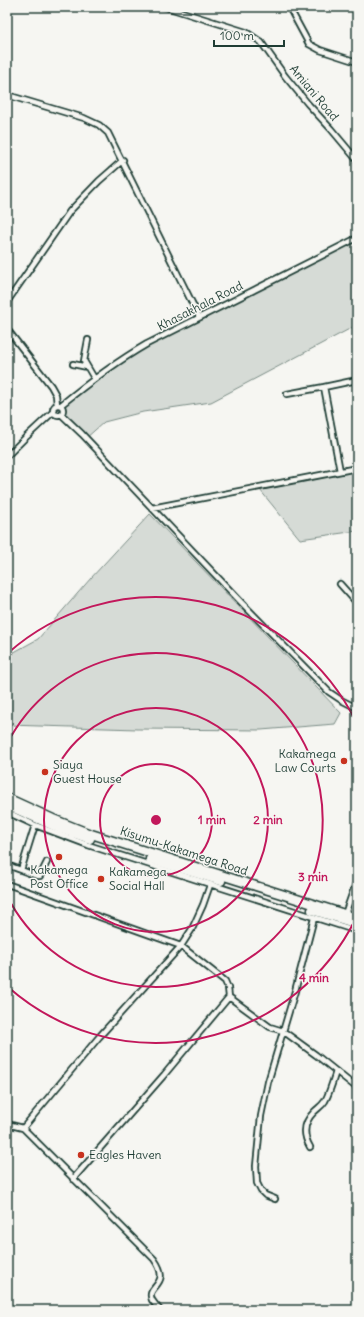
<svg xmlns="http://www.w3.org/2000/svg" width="364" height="1317" viewBox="0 0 364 1317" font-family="Delius,sans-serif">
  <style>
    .green { fill: #d6dbd6; stroke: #7a8c85 }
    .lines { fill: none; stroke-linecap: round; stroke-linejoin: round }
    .street-casing { stroke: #1f3d34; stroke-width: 8 }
    .highway-casing { stroke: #1f3d34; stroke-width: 11 }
    .street { stroke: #f6f6f2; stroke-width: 4.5 }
    .highway { stroke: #f6f6f2; stroke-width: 8 }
    .ring { fill: none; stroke: #c2185b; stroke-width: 2 }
    .poi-dot { fill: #c8321e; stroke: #f6f6f2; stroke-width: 1.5 }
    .labels { text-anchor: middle; stroke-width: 3; stroke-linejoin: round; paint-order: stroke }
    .street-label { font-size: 12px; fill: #1f3d34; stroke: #f6f6f2 }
    .poi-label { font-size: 12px; fill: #1f3d34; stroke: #f6f6f2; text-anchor: start }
    .centre { fill: #c2185b; stroke: #f6f6f2; stroke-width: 2 }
    .ring-label { font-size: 12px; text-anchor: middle; font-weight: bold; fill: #c2185b; stroke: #f6f6f2; stroke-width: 3; stroke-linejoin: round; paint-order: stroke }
  </style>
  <rect width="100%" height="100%" fill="#f6f6f2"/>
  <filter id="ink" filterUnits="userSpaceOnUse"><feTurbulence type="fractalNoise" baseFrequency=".025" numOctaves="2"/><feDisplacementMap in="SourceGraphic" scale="8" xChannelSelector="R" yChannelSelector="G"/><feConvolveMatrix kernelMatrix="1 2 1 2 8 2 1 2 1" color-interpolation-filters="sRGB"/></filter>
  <g filter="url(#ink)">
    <!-- green -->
    <path class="green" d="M357,240V325L211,402L143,412L104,422L85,439L58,409L99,377L123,361L201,318Z
      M357,471V531L300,539L260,490Z
      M150,514L341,713L335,724L261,730L137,729L7,725V656L38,639L91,578Z"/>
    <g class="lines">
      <!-- street casing -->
      <g class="street-casing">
        <path id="street" d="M166,7L246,32L261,42L285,76L308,104L331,129L357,160
          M289,7L309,44L320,50L357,62
          M7,95L84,118L99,125L108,133L199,317
          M7,302L70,211L99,181L123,160
          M7,329L51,386L56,395L57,405
          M88,340L84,361L94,378
          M73,364L87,367
          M287,394L324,387
          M61,405C88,383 116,362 147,344L357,238
          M53 410a5 5 0 1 1 10 0a5 5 0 1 1-10 0Z
          M61,414L82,434L241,602L329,692L341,700L357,708
          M7,456L25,438L54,411
          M340,471L324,387L357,380
          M152,508L357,468
          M340,584L357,603
          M7,812L35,825L88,845L357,931
          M7,865L21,870L35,825
          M21,870L37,876H40L47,862
          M7,884L181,946L225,981L228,988L229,997L270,1027L283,1031L316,1055L357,1088
          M347,914H345L357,880
          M7,1124L23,1128L154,1259C173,1286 145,1285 152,1300C154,1303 157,1307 160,1310
          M23,1128L99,1037L181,946L192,929L203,905L210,885
          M310,1147C303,1135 303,1123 314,1112C318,1108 322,1106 325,1101C330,1092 333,1081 336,1071
          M73,1179L164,1075L229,997
          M275,1199L265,1195L261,1191L257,1183L256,1166L261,1116L268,1082L295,991L314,918"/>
      </g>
      <!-- highway casing -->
      <g class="highway-casing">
        <path id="highway" d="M7,798L53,819L88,833L357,918
          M7,805L61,829L90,839
          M150,859L221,881
          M312,910L357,924"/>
      </g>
      <!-- street -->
      <use href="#street" class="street"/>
      <!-- highway -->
      <use href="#highway" class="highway"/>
    </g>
  </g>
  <!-- distance rings -->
  <g class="ring">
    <circle cx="156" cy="820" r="56"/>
    <circle cx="156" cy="820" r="112"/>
    <path d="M7 744A167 167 0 1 1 7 896"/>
    <path d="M356 918A223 223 0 0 1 8 987M8 653A223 223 0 0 1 356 722"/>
  </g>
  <!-- markers -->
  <g class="poi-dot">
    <circle cx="344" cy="761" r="4"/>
    <circle cx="45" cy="772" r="4"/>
    <circle cx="59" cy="857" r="4"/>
    <circle cx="101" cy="879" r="4"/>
    <circle cx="81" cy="1155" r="4"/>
  </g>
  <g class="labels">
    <!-- street labels -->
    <g class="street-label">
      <text transform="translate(314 93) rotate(50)" y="4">Amiani Road</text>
      <text transform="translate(200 306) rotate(-27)" y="4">Khasakhala Road</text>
      <text transform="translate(184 851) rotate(18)" y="4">Kisumu-Kakamega Road</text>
    </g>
    <!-- poi labels -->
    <g class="poi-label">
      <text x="336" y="758" text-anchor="end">Kakamega<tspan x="336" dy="14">Law Courts</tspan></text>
      <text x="53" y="769">Siaya<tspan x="53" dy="14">Guest House</tspan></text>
      <text x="59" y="874" text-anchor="middle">Kakamega<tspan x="59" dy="14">Post Office</tspan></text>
      <text x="109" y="876">Kakamega<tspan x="109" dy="14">Social Hall</tspan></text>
      <text x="89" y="1159">Eagles Haven</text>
    </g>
  </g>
  <circle cx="156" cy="820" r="6" class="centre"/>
  <g class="ring-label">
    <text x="212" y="824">1 min</text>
    <text x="268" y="824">2 min</text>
    <text x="313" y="881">3 min</text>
    <text x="314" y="982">4 min</text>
  </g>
  <!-- margin -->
  <rect width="364" height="1317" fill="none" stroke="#f6f6f2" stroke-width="24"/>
  <rect x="12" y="12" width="340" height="1293" fill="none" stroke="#1f3d34" stroke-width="1.5" filter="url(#ink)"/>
  <!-- scale -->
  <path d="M214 40v6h70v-6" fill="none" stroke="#1f3d34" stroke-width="2"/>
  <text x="220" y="40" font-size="12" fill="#1f3d34" stroke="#f6f6f2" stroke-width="3" paint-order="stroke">100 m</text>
</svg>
